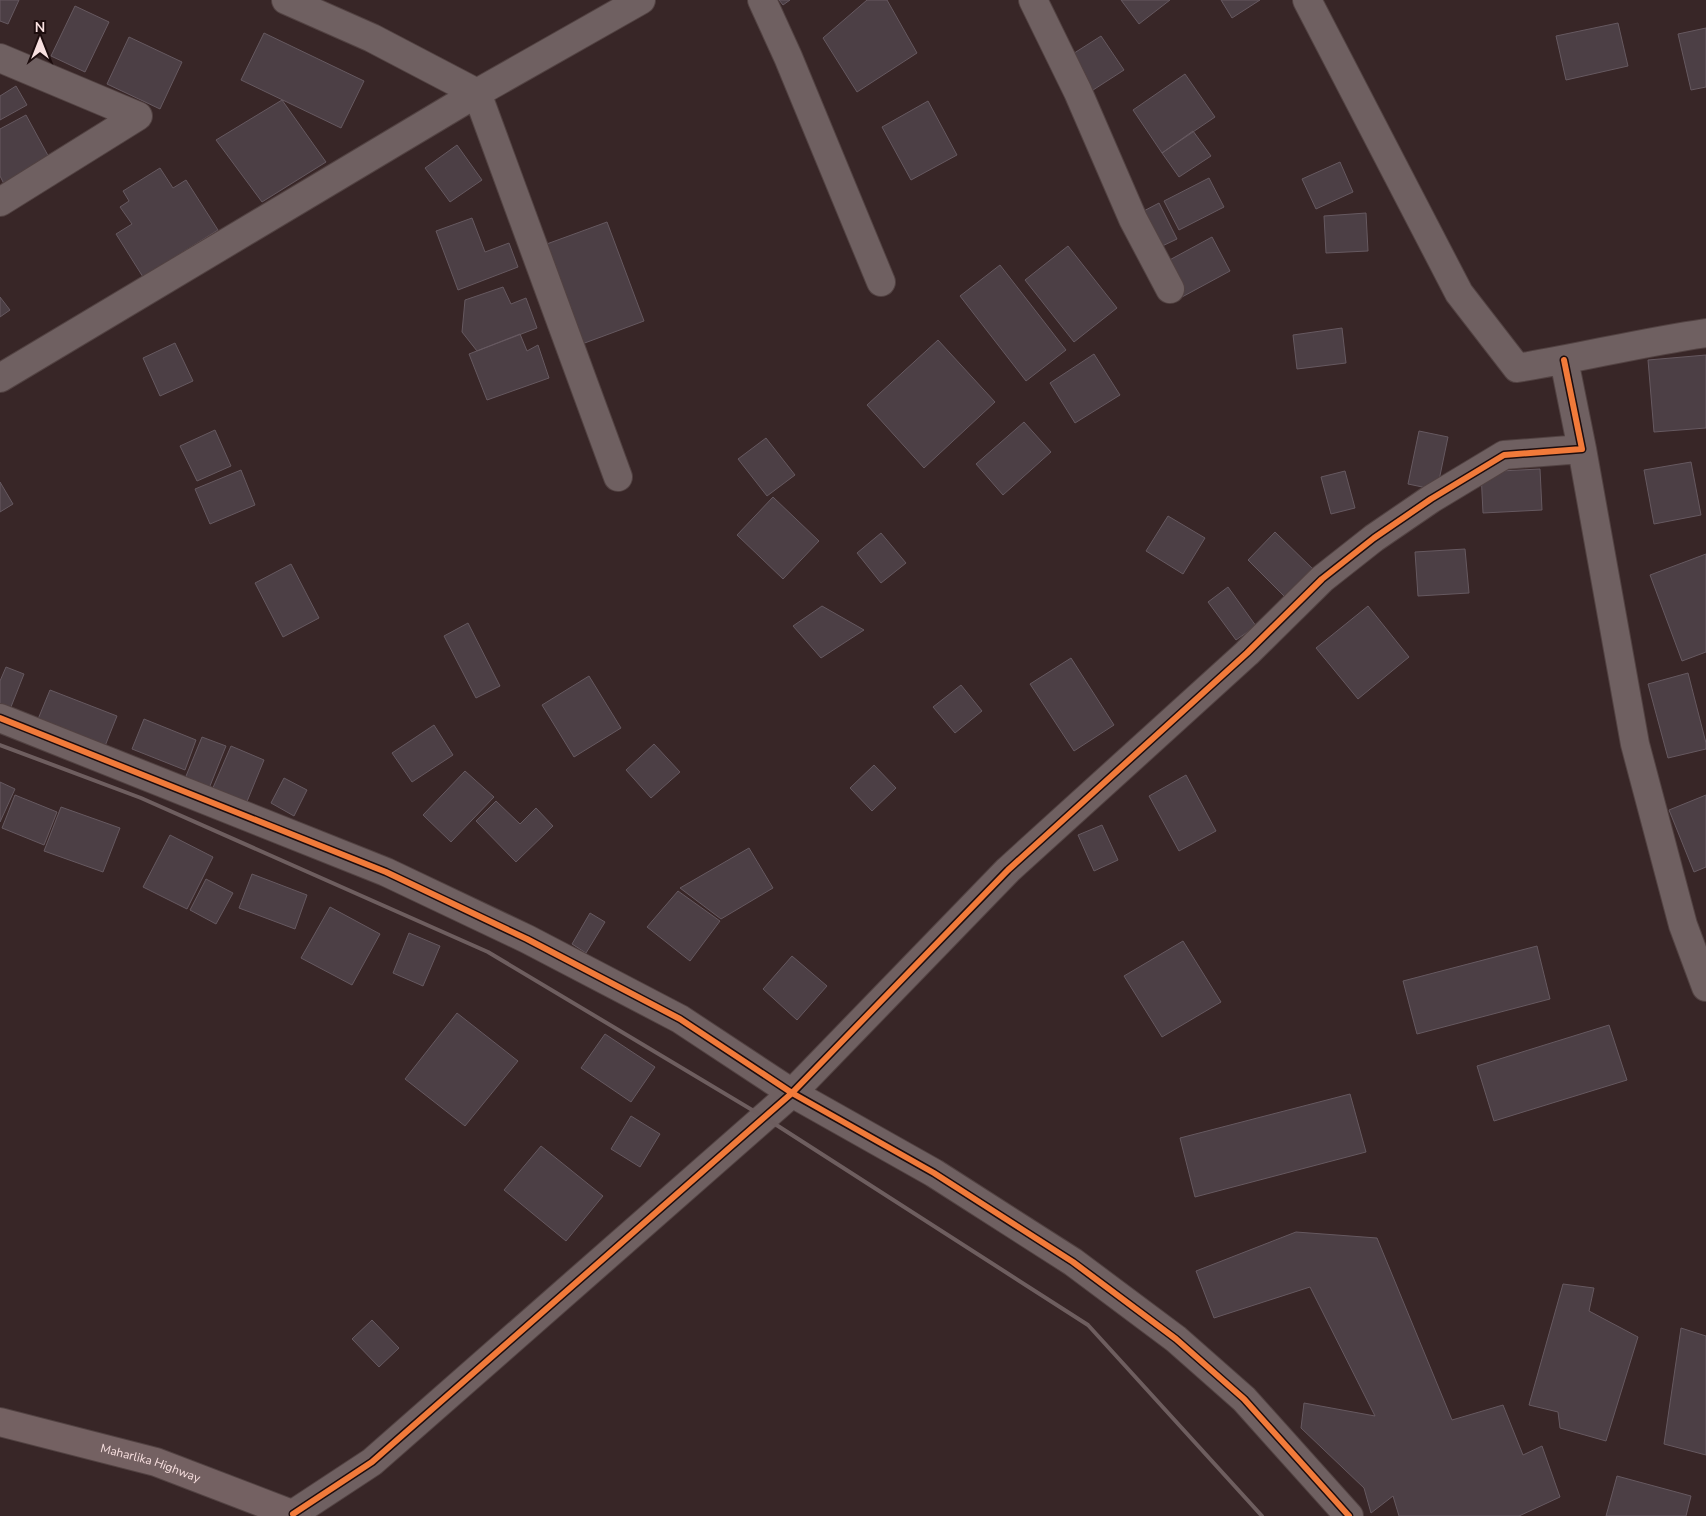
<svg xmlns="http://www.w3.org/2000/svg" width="1706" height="1516" viewBox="0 0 1706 1516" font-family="'Nunito Sans',sans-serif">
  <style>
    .building { fill: #4c3f45; stroke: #665960 }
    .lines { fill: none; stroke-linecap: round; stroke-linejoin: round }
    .street-casing { stroke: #524242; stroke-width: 30 }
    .highway-casing { stroke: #524242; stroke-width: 30 }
    .street { stroke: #6f6061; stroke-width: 28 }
    .highway { stroke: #746162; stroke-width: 28 }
    .rail { stroke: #6e5e5f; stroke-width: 4 }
    .cycleway-casing { stroke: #1d0d0e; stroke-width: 9 }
    .cycleway { stroke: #f17a3a; stroke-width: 6 }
    .labels { text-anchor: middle; stroke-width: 4.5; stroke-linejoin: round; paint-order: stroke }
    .street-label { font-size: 12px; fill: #f8e0e0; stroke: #1d0d0e }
  </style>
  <rect width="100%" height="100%" fill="#382627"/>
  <!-- building -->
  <path class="building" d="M0,0H19L8,24L0,21Z
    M779,0H790L783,5Z
    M867,0H887L917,53L857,92L823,38Z
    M1121,0H1170L1139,24Z
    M1221,0H1260L1232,18Z
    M75,6L109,22L85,72L51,56Z
    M1618,23L1628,66L1566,80L1556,36Z
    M1706,28V87L1691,90L1678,34Z
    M264,33L364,81L341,128L241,80Z
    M1101,36L1124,70L1090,92L1068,57Z
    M129,37L182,62L160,109L107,84Z
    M1185,74L1215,117L1162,153L1133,110Z
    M16,86L27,105L0,120V96Z
    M282,100L326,162L262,202L216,140Z
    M928,101L957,155L911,180L882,127Z
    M26,115L51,161L5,186L0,176V129Z
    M1193,131L1211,156L1179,177L1162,153Z
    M457,145L482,180L450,202L425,168Z
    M1340,162L1353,192L1316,209L1302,179Z
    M160,168L173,188L186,180L218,230L143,277L116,234L132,224L120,207L129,201L123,191Z
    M1209,178L1224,207L1179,230L1164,201Z
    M1159,203L1177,239L1156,249L1138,214Z
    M1366,213L1368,251L1326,253L1324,216Z
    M472,218L485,252L509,243L518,267L458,290L436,231Z
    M607,222L644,321L582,344L544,245Z
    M1212,237L1230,271L1182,297L1164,263Z
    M1068,246L1117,308L1074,342L1025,280Z
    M1000,265L1066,350L1026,381L960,296Z
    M503,287L511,304L526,298L537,328L477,351L462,332L465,300Z
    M0,297L10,310L0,317Z
    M1342,328L1346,363L1297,369L1293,335Z
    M520,334L527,351L538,345L549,378L487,400L469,354Z
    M938,340L995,402L924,468L867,405Z
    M175,343L193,381L160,396L143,358Z
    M1094,354L1120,395L1075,423L1050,383Z
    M1706,355V428L1654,432L1648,360Z
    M1024,422L1051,452L1003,495L976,464Z
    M215,430L231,466L197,481L180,446Z
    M1419,431L1448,437L1437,490L1408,484Z
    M766,438L795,475L767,496L738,459Z
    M1691,462L1701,515L1654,524L1644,470Z
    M1540,469L1542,510L1483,513L1481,472Z
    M241,470L255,505L210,524L195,489Z
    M1345,471L1355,508L1331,514L1321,477Z
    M0,482L13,504L0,512Z
    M773,497L819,541L783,579L737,535Z
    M1168,516L1205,538L1183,574L1146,551Z
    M1275,532L1316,572L1288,600L1248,560Z
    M881,533L906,563L881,583L857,553Z
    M1465,549L1469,593L1418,596L1415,552Z
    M1706,554V652L1682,661L1650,575Z
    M291,564L319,618L283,637L255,583Z
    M1228,587L1256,626L1236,640L1208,602Z
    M822,606L864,630L821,658L793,626Z
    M1368,606L1409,657L1358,699L1316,648Z
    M468,623L500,686L476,698L444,636Z
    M1071,658L1114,725L1074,751L1030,684Z
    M6,667L24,674L7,717L0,714V681Z
    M1688,673L1706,743V749L1668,758L1648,684Z
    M589,676L621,728L574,757L542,705Z
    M961,685L982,711L955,733L933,707Z
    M50,690L117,716L103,751L36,724Z
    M144,719L196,740L185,770L132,749Z
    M434,725L453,755L412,782L392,753Z
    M202,737L226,746L208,791L184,781Z
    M654,744L680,772L651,798L626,770Z
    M231,746L264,760L246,804L212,790Z
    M874,765L896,788L872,811L850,788Z
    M465,771L494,797L451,842L423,815Z
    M1186,775L1216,831L1179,851L1149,796Z
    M284,778L307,790L294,816L271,803Z
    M0,782L15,789L0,822Z
    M15,795L57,812L44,845L2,828Z
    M1706,795V867L1694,872L1669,810Z
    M496,801L520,824L536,808L553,826L516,862L476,821Z
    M61,807L120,828L103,872L44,851Z
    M1102,825L1118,860L1094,871L1078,835Z
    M170,835L213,857L187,909L143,887Z
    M749,848L773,888L721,919L680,888Z
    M252,874L307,895L295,929L239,908Z
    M206,879L233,893L216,924L190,910Z
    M678,891L720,921L690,961L647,927Z
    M330,907L380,934L352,985L301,958Z
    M590,913L605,922L586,953L572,944Z
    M409,933L440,946L423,986L393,973Z
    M1183,941L1221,1002L1162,1037L1124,976Z
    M1537,946L1550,999L1417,1034L1403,981Z
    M792,956L827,986L797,1020L763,989Z
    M457,1013L518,1061L465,1126L405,1079Z
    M1609,1025L1627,1080L1494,1121L1477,1066Z
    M605,1034L655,1067L631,1102L581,1068Z
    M1350,1094L1366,1152L1195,1197L1180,1138Z
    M631,1116L660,1134L640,1167L611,1149Z
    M541,1146L603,1196L566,1241L504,1190Z
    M1296,1232L1377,1238L1452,1420L1503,1405L1523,1455L1542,1446L1560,1497L1519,1516H1399L1393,1496L1371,1513L1364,1488L1301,1428L1304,1403L1375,1416L1310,1287L1214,1318L1196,1271Z
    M1563,1284L1594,1288L1589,1311L1638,1337L1606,1441L1560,1428L1558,1412L1529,1405Z
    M372,1320L399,1348L379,1367L352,1339Z
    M1681,1328L1706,1336V1455L1664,1444Z
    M1617,1476L1691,1496L1686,1516H1606Z"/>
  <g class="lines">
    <!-- street casing -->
    <g class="street-casing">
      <path id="street" d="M286,0L372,38L477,93L618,477
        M762,0L788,57L881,282
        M1033,0L1078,92L1133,219L1170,289
        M1307,0L1459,293L1517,368C1580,358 1642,342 1706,333
        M0,58L138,116L0,202
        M0,378L477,93L641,0
        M1582,449L1635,744L1683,925L1706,987
        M0,718L386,872L527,939L680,1019L792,1093L934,1173L1073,1262L1176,1339L1244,1399L1349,1516
        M293,1514L372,1462L792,1093L1008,870L1247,653L1322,579L1374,538L1431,499L1504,455L1582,449L1564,360"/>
    </g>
    <!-- highway casing -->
    <g class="highway-casing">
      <g id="highway">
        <path id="s1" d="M0,1422L156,1462L297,1516"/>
      </g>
    </g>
    <!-- street -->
    <use href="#street" class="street"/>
    <!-- highway -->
    <use href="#highway" class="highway"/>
    <!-- rail -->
    <path class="rail" d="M0,745L141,798L488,952L764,1117L1088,1325L1262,1516"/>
    <!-- cycleway casing -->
    <g class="cycleway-casing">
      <path id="cycleway" d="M0,718L386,872L527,939L680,1019L792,1093L934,1173L1073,1262L1176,1339L1244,1399L1349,1516
        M293,1514L372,1462L792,1093L1008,870L1247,653L1322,579L1374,538L1431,499L1504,455L1582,449L1564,360"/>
    </g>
    <!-- cycleway -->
    <use href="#cycleway" class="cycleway"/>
  </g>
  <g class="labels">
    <!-- street labels -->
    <g class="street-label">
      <text dy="4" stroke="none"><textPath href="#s1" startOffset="156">Maharlika Highway</textPath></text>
    </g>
  </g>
  <!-- north arrow -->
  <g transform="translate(40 40)" stroke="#1d0d0e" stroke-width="4" paint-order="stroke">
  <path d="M0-4L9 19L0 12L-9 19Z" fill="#f8e0e0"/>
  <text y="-8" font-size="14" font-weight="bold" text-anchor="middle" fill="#f8e0e0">N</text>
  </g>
</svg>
